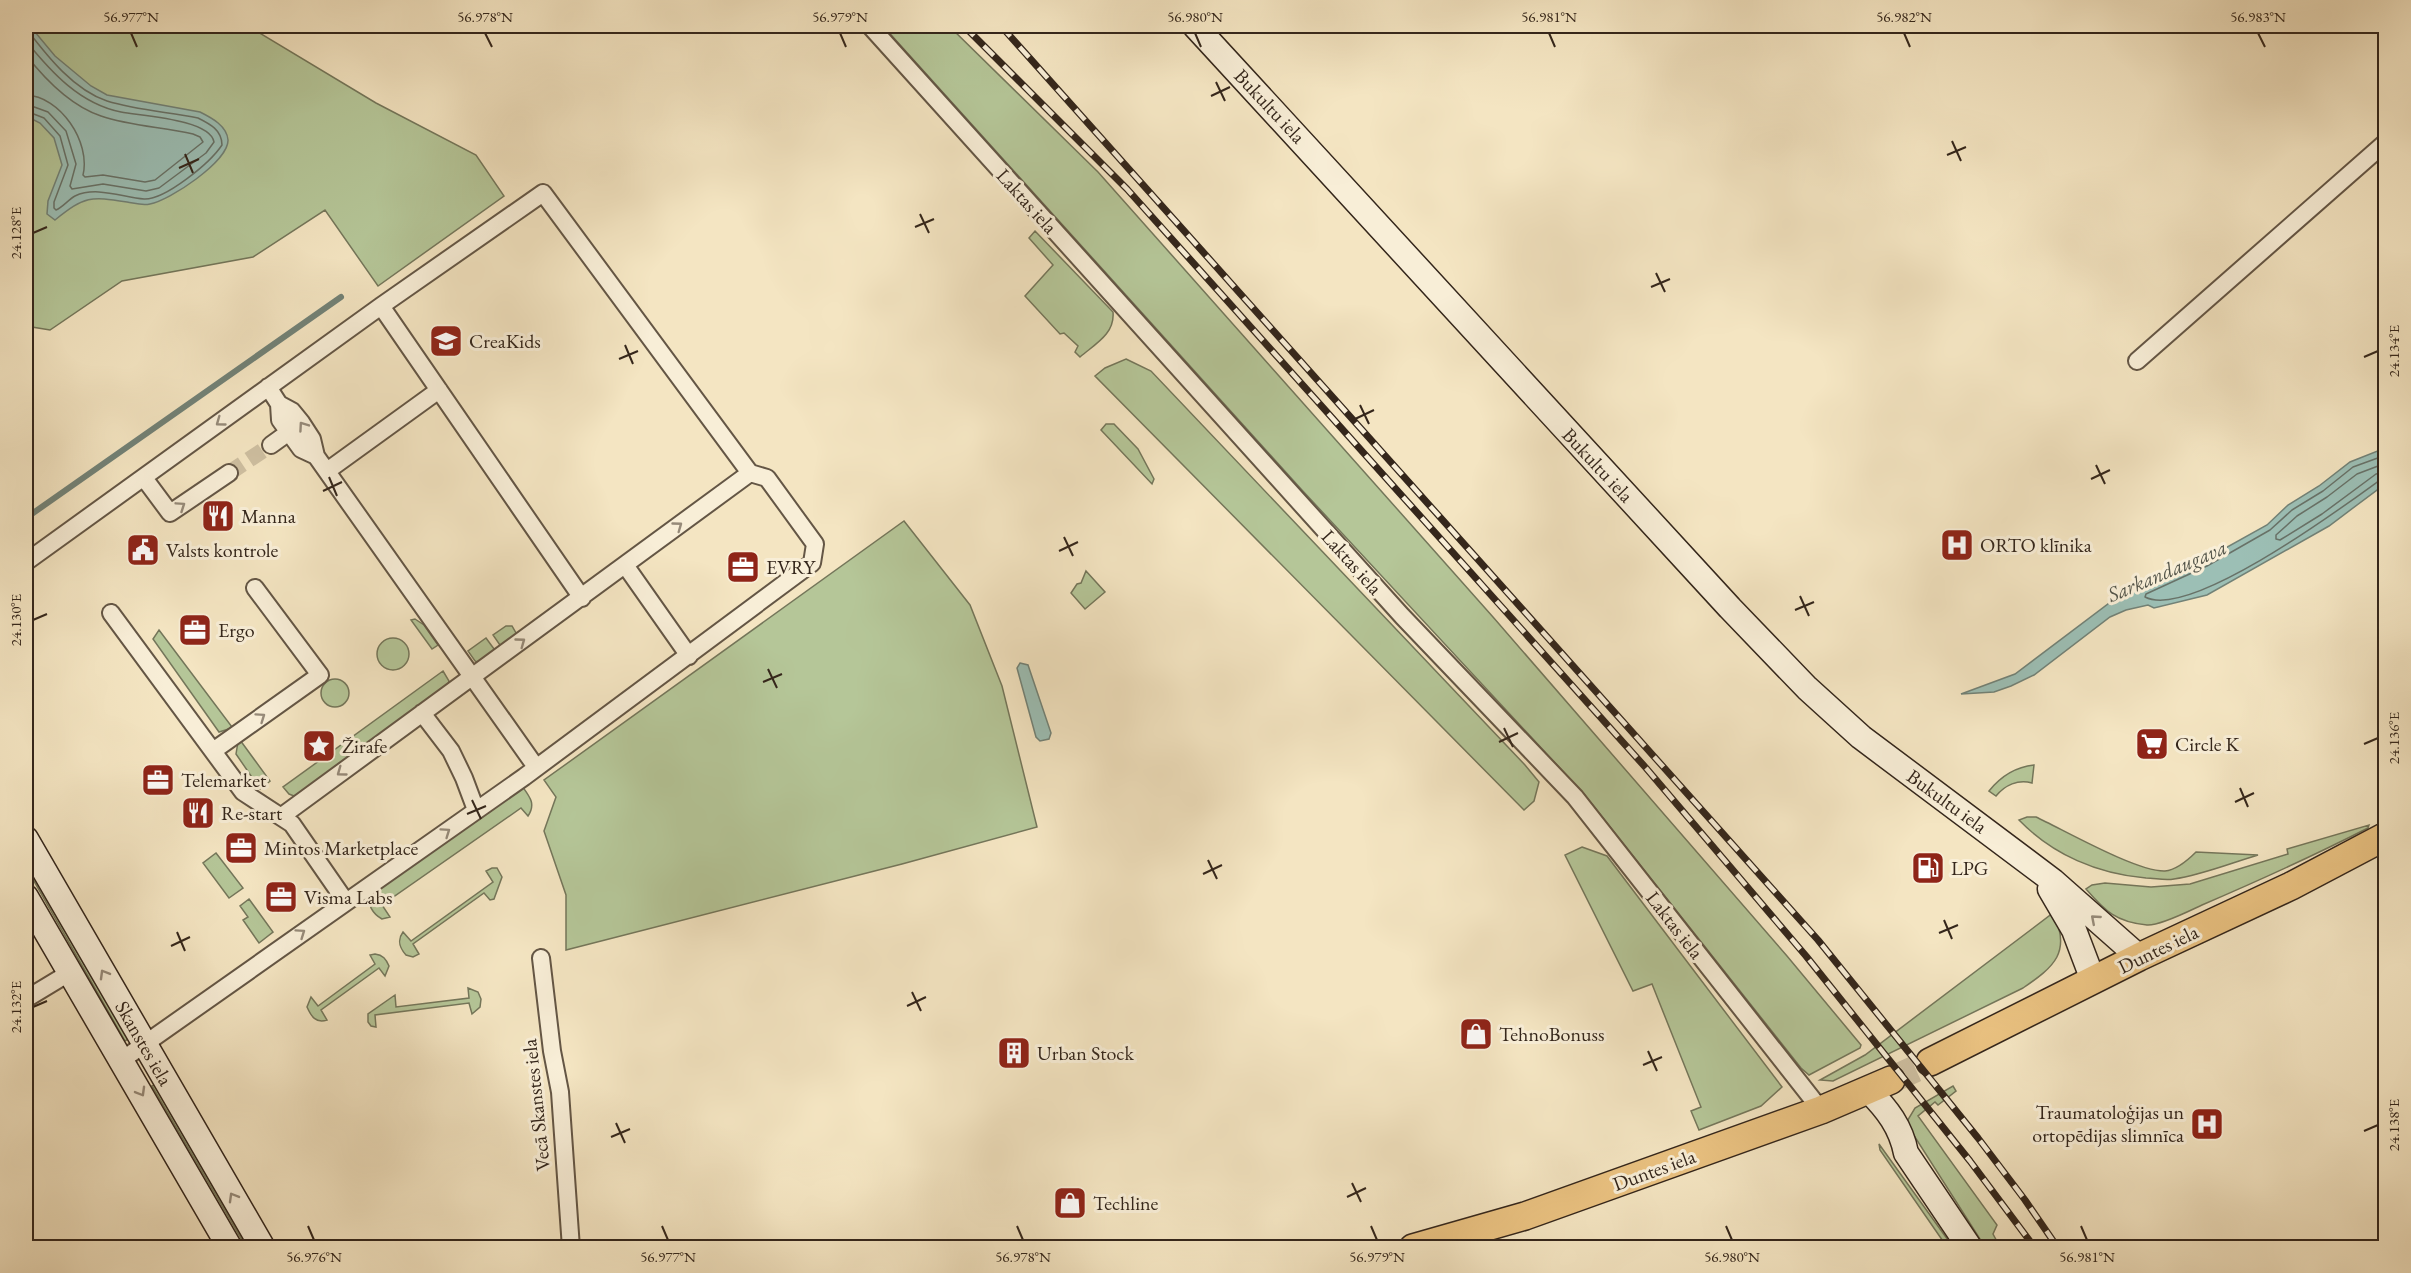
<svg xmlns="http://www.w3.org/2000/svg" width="2411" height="1273" viewBox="0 0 2411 1273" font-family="'EB Garamond',serif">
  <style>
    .green { fill: #b5c698; stroke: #74765a; stroke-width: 1.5 }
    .water { fill: #9cbfb5; stroke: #728277; stroke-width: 1.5 }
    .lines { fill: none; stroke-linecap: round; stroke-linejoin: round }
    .shore { stroke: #687268; stroke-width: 1.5 }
    .stream { stroke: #728277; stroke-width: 6 }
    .street-tunnel { stroke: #cebfa1; stroke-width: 16; stroke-dasharray: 16 8; stroke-linecap: butt }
    .primary-tunnel { stroke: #cebfa1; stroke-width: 27; stroke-dasharray: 27 14; stroke-linecap: butt }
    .street-casing { stroke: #645645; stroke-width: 20 }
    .secondary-casing { stroke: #34261b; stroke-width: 27 }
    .primary-casing { stroke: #34261b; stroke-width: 30 }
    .street { stroke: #f8eed7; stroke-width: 16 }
    .secondary { stroke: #f8eed7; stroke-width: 24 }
    .primary { stroke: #eac281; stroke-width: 27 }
    .rail-casing { stroke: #34261b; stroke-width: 7 }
    .rail { stroke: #f8eed7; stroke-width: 4.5; stroke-dasharray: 14; stroke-linecap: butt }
    .oneway { stroke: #968a79 }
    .ticks { fill: none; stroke: #34261b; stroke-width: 2 }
    .labels { text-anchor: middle; stroke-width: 6; stroke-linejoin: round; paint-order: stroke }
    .street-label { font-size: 20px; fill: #34261b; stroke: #f8eed7 }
    .poi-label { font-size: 20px; fill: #34261b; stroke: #f8eed7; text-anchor: start }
    .water-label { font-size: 21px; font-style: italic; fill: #535449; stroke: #f8eed7 }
    .neatline { fill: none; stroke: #34261b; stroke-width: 2 }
    .ticks-label { font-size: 15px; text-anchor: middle; fill: #34261b }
  </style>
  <rect width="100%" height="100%" fill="#f4e5c2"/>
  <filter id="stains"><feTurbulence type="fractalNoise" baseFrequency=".00333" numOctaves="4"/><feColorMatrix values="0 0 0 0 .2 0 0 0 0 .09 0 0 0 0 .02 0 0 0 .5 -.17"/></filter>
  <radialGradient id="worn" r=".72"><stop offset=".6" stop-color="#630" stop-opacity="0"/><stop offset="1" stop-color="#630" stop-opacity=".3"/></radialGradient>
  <!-- green -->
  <path class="green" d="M26,26H248L376,103L476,155L504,196L378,286L325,210L253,257L122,281L50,330L26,326Z
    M883,26H949L1098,172L1493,617L1787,956L1861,1045L1860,1048L1809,1075L1801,1068L1584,794L1301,489Z
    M1035,231L1113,312C1115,334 1095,344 1080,357L1075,352L1078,346L1064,333L1060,334L1025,296L1053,265L1029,238Z
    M1126,359L1151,371L1525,765L1539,782L1534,801L1524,810L1095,376L1105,368Z
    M1106,424H1114L1138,449L1154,479L1152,484L1101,430Z
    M904,521L970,605L1002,686L1037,827L902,864L566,950V895L544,831L556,797L544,780Z
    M1086,571L1105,592L1085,609L1071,593L1077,584L1081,583Z
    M415,619L424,625L438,645L432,649L411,620Z
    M506,626H512L516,633V639L502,648L493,635Z
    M159,630L232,727V728L219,732L153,639Z
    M486,638L497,653L479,663L475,661L468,651Z
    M377 654a16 16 0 1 1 32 0a16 16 0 1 1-32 0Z
    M443,671L449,681L448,685L302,793L294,796L289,794L283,787Z
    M321 693a14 14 0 1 1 28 0a14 14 0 1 1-28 0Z
    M240,740L270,781L260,789L236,754L238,742Z
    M2034,765L2032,783C2018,779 2005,785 1996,796L1989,791C2001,776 2015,767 2034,765Z
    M522,786C530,797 536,804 528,816L521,808L382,905L390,917L382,919C373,914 366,904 371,894Z
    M2027,817H2036C2064,830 2137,872 2165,871C2177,870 2188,860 2196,852L2258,855C2231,863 2202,875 2174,879C2165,881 2155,878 2146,878C2098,874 2053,855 2019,820Z
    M2369,825L2368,828C2313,856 2258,881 2202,905C2189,911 2160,926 2147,925C2116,922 2105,911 2086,889L2092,885L2105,883L2151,887L2190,884L2288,854L2287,849Z
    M1582,847L1607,856L1782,1087L1761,1106L1699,1130L1691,1111L1701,1107L1652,984L1633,991L1565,855Z
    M216,853L243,888L229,898L203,863Z
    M26,857L131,1037L125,1041L26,867Z
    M492,868H497L502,877L494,899L490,900L484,893L413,944L419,954L413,957L406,955C399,947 397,940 403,932L411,941L493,882L486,871Z
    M249,899L273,932L259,943L243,920L248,917L240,906Z
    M2053,913C2072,952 2054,967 2023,988L1833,1081L1820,1080L1865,1055Z
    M375,954C383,955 386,959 389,966L385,976L379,968L321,1010L327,1020C316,1024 311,1016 307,1007L311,997L318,1006L375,964L370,955Z
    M468,988L478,992L481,999L480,1007L472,1014L469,1003L375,1015L376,1027L371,1026L368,1022V1014L395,995L396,1007L469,998Z
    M158,1084L253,1247H246L152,1086Z
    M1953,1086L1956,1091L1938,1105L1935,1102L1918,1116L1997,1225L1993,1234L1999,1245L1994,1247H1985L1906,1123L1915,1108Z
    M1879,1144L1953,1247H1947L1880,1150Z"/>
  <!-- water -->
  <path class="water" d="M26,26H30L55,56L91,86L107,95L200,112C212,118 227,126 228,140C229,161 169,201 150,204C142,206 134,203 127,202C90,196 85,196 55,220L47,214L48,201L62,165L54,138L40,123L26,116Z
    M2385,448V484L2329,526L2207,595L2154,608L2148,605L2126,610L2110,617L2034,675L2011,686L1994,692L1961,694L2015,674L2112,601L2204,560L2267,525L2288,505L2319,486L2350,462Z
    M1020,663L1028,665L1051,733L1049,739L1040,741L1036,737L1017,668Z"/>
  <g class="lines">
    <!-- shore -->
    <path class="shore" d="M26,41C51,72 80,104 121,112C141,116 210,119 214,142L206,153L159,188L146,191L103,184L72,189L70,186L76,164L66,131L48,112L26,104
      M26,55C44,78 71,106 101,116C130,126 163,127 193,134L200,137L203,142L155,180L145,182L103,175L85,177L83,175C91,142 60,96 26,95
      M26,111L44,118L60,136L68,165L54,202V208L56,210C63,207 68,200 75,196C96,186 122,197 144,199C165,200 210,163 222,145C222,130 210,124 198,118C168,112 136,110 107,101C74,90 48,57 28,31L26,26
      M2386,455L2353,467L2323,491L2292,510L2270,530L2207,566L2146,594L2145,597C2190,620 2340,509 2380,480L2386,479
      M2386,463L2357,474L2327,497L2297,516L2276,535V539L2280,540L2322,514L2376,474L2386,472"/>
    <!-- stream -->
    <path class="stream" d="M26,518L341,297"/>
    <!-- street-tunnel -->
    <path class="street-tunnel" d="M229,473L271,445"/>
    <!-- primary-tunnel -->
    <path class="primary-tunnel" d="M1891,1080L1930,1062"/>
    <!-- street casing -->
    <g class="street-casing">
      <path id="street" d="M870,26L1402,616L1575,797L1821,1110
        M381,306L582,598
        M2137,361L2386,142
        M268,387L279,404L292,411L301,422L312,439L316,456L536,767
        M279,404L280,420L301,449L316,456
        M271,445L289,432
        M327,471L439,390
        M144,478L170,513L229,473
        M26,562L381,306L543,193L750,473L767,478L815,544L812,563L524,777L122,1060
        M625,565L689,656
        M111,613L243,792L292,824L346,902
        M422,713L451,751L464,778L476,810
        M213,751L320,675L255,588
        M282,816L750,473
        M541,958L552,1051L560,1092L571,1248
        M26,999L69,973"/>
    </g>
    <!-- secondary casing -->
    <g class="secondary-casing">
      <path id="secondary" d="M1195,26L1730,608L1807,688L1861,737L2053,881L2139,957
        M26,839L263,1248
        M2050,889L2074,930L2093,980
        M26,897L230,1248
        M1869,1091C1887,1109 1901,1127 1906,1153L1970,1248"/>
    </g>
    <!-- primary casing -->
    <g class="primary-casing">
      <path id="primary" d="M1930,1062L2139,957L2291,886L2386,836
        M1413,1248L1525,1216L1821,1110L1891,1080"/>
    </g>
    <!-- street -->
    <use href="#street" class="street"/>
    <!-- secondary -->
    <use href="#secondary" class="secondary"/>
    <!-- primary -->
    <use href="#primary" class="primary"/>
    <!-- rail casing -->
    <g class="rail-casing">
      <path id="rail" d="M964,26L1127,189L1646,768L1806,956L1970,1161L2035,1248
        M1001,26L1818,940L1978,1138L2025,1200L2058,1248"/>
    </g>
    <!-- rail -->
    <use href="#rail" class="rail"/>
  </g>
  <!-- one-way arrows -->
  <defs><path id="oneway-chevron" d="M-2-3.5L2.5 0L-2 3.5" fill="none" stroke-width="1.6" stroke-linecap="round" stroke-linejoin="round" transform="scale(1.5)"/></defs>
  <g class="oneway">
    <use href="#oneway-chevron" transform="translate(220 422) rotate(144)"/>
    <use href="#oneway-chevron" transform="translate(303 426) rotate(-125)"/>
    <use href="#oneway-chevron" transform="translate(181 506) rotate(-34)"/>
    <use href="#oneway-chevron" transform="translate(678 526) rotate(-36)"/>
    <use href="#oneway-chevron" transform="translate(521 642) rotate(-36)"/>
    <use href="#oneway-chevron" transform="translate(261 717) rotate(-35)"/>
    <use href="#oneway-chevron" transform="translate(341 772) rotate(144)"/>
    <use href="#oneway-chevron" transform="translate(446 832) rotate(-35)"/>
    <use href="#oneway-chevron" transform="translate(2095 919) rotate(-139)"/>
    <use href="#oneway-chevron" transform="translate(301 933) rotate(-35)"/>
    <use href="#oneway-chevron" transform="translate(104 974) rotate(-120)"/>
    <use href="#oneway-chevron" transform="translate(141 1092) rotate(60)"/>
    <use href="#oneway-chevron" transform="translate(233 1197) rotate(-120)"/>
  </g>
  <!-- ticks -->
  <path class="ticks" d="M131,33L137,47M485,33L492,47M840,33L846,47M1195,33L1201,47M1549,33L1555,47M1904,33L1910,47M2258,33L2265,47M1216,82L1225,101M1211,96L1230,87M1952,141L1961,161M185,154L193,173M1947,155L1966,147M179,168L199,159M920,214L929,233M915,227L934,219M33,233L47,227M1656,273L1665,292M1651,287L1670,279M625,345L633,364M2364,357L2378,351M619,359L638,351M1360,405L1369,424M1355,419L1374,410M2096,465L2105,484M329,477L337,496M2091,479L2110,470M323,491L342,482M1064,537L1073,556M1059,551L1078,542M1800,596L1809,616M1795,610L1814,602M33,620L47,614M768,669L777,688M763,682L782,674M1504,728L1513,747M1499,742L1518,733M2364,744L2378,738M2240,788L2248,807M472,800L481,819M2235,802L2254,793M467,814L486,806M1208,860L1217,879M1203,874L1222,865M1944,920L1952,939M177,932L185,951M1939,933L1958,925M171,946L190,937M912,992L921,1011M907,1006L926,997M33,1007L47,1001M1648,1051L1657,1071M1643,1065L1662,1057M616,1123L625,1143M2364,1131L2378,1125M611,1137L630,1129M1352,1183L1361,1202M1347,1197L1366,1188M308,1226L314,1240M662,1226L668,1240M1017,1226L1023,1240M1371,1226L1377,1240M1726,1226L1732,1240M2081,1226L2087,1240"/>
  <!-- icons -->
  <defs>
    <g id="school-square" transform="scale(1.725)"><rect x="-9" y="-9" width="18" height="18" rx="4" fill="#8f2418" stroke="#f8eed7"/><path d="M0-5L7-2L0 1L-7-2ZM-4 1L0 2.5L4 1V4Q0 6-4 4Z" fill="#fff"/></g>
    <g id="restaurant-square" transform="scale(1.725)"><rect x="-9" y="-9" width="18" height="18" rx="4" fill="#8f2418" stroke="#f8eed7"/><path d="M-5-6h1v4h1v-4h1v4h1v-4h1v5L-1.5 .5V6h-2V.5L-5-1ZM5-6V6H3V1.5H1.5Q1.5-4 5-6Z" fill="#fff"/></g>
    <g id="hospital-square" transform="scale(1.725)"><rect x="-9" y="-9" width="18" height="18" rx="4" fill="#8f2418" stroke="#f8eed7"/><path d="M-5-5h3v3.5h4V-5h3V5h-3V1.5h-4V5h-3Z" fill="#fff"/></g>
    <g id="civic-square" transform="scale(1.725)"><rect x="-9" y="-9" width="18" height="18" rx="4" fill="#8f2418" stroke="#f8eed7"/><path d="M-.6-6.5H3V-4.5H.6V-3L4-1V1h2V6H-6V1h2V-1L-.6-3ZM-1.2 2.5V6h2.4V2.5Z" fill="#fff"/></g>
    <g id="office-square" transform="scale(1.725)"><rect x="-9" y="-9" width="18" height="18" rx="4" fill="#8f2418" stroke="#f8eed7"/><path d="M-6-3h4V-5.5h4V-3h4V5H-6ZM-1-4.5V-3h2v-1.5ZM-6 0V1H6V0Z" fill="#fff"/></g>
    <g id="supermarket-square" transform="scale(1.725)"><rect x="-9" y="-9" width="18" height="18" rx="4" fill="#8f2418" stroke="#f8eed7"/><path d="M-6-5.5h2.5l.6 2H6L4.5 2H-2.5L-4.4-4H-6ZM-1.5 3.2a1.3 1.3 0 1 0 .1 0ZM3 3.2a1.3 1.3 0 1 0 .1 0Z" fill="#fff"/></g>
    <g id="sight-square" transform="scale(1.725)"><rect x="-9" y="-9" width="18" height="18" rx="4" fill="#8f2418" stroke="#f8eed7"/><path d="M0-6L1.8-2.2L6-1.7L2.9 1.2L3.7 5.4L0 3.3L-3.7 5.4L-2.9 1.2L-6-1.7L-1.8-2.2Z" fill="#fff"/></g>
    <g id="fuel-square" transform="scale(1.725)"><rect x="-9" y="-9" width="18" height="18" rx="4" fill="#8f2418" stroke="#f8eed7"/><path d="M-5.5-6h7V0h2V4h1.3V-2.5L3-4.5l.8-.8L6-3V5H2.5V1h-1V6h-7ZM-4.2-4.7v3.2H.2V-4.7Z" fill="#fff"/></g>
    <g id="shop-square" transform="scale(1.725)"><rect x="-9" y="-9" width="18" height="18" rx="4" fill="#8f2418" stroke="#f8eed7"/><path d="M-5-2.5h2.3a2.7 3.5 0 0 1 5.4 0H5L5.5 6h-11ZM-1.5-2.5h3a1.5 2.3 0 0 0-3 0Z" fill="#fff"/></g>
    <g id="building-square" transform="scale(1.725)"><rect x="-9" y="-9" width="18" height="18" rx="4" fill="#8f2418" stroke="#f8eed7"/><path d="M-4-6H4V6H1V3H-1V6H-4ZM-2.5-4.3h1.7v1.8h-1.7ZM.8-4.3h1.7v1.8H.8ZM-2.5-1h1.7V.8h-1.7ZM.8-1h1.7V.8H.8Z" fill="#fff"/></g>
  </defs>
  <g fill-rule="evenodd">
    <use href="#school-square" x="446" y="341"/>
    <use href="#restaurant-square" x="218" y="516"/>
    <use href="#hospital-square" x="1957" y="545"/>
    <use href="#civic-square" x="143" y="550"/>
    <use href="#office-square" x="743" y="567"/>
    <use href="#office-square" x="195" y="630"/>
    <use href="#supermarket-square" x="2152" y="744"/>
    <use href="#sight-square" x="319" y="746"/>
    <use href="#office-square" x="158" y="780"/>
    <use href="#restaurant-square" x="198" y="813"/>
    <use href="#office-square" x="241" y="848"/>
    <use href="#fuel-square" x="1928" y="868"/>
    <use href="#office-square" x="281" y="897"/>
    <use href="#shop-square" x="1476" y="1034"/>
    <use href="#building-square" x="1014" y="1053"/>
    <use href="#hospital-square" x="2207" y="1124"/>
    <use href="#shop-square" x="1070" y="1203"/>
  </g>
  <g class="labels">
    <!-- street labels -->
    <g class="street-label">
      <text transform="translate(1270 106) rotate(47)" y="7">Bukultu iela</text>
      <text transform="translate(1027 201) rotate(48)" y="7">Laktas iela</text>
      <text transform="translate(1598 465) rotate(47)" y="7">Bukultu iela</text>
      <text transform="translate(1352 562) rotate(48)" y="7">Laktas iela</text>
      <text transform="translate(1947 801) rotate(36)" y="7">Bukultu iela</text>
      <text transform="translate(1675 925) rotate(52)" y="7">Laktas iela</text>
      <text transform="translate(2158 949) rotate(-26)" y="7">Duntes iela</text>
      <text transform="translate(144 1043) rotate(60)" y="7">Skanstes iela</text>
      <text transform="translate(536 1105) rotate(-96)" y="7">Vecā Skanstes iela</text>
      <text transform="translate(1654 1170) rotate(-20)" y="7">Duntes iela</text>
    </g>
    <!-- poi labels -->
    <g class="poi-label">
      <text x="469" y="348">CreaKids</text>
      <text x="241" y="523">Manna</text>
      <text x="1980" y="552">ORTO klīnika</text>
      <text x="166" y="557">Valsts kontrole</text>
      <text x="766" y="574">EVRY</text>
      <text x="218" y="637">Ergo</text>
      <text x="2175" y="751">Circle K</text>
      <text x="342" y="753">Žirafe</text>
      <text x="181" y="787">Telemarket</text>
      <text x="221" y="820">Re-start</text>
      <text x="264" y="855">Mintos Marketplace</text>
      <text x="1951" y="875">LPG</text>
      <text x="304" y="904">Visma Labs</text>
      <text x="1499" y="1041">TehnoBonuss</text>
      <text x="1037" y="1060">Urban Stock</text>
      <text x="2184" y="1119" text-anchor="end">Traumatoloģijas un<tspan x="2184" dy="23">ortopēdijas slimnīca</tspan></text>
      <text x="1093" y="1210">Techline</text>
    </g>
    <!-- water labels -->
    <g class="water-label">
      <text transform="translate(2167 571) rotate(-23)" y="7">Sarkandaugava</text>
    </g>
  </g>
  <!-- margin -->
  <rect width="2411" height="1273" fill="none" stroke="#f4e5c2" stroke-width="66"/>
  <rect x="33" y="33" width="2345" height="1207" class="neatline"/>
  <g class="ticks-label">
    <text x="131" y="22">56.977°N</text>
    <text x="485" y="22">56.978°N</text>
    <text x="840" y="22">56.979°N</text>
    <text x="1195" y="22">56.980°N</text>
    <text x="1549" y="22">56.981°N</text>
    <text x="1904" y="22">56.982°N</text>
    <text x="2258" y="22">56.983°N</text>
    <text transform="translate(16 233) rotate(-90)" y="5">24.128°E</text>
    <text transform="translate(2394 351) rotate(-90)" y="5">24.134°E</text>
    <text transform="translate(16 620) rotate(-90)" y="5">24.130°E</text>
    <text transform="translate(2394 738) rotate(-90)" y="5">24.136°E</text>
    <text transform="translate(16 1007) rotate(-90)" y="5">24.132°E</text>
    <text transform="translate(2394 1125) rotate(-90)" y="5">24.138°E</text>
    <text x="314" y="1262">56.976°N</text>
    <text x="668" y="1262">56.977°N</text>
    <text x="1023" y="1262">56.978°N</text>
    <text x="1377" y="1262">56.979°N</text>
    <text x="1732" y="1262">56.980°N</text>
    <text x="2087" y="1262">56.981°N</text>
  </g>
  <rect width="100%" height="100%" filter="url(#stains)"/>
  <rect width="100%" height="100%" fill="url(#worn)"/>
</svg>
